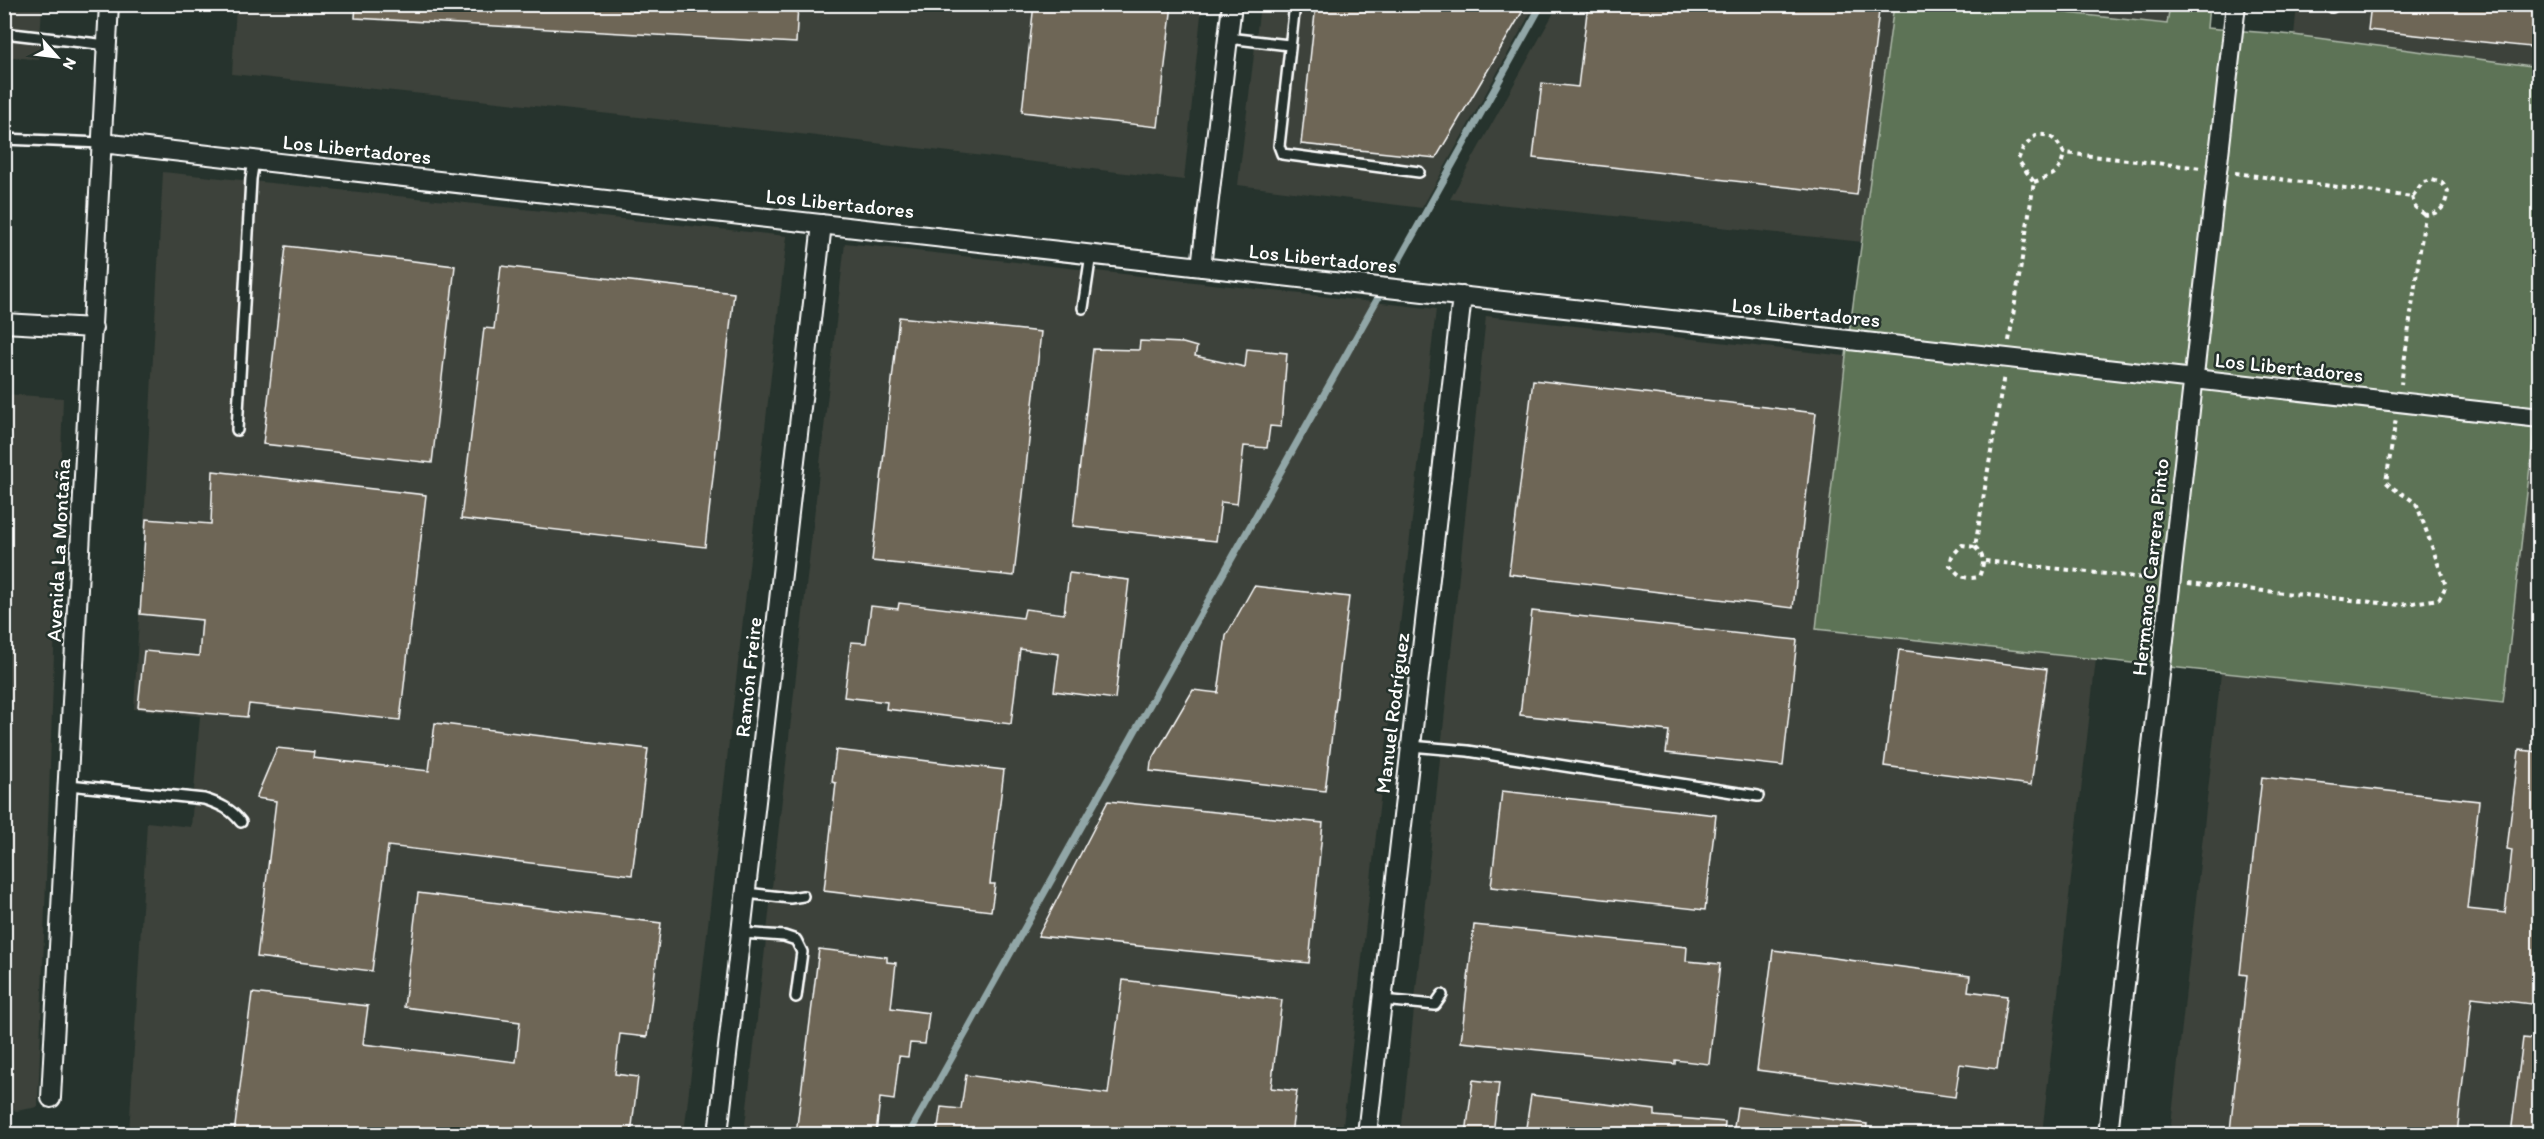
<svg xmlns="http://www.w3.org/2000/svg" width="2544" height="1139" font-family="Itim,sans-serif">
<style>
.built{fill:#3c423a}
.green{fill:#5d7356;stroke:#aeb9aa;stroke-width:1.5}
.lines{fill:none;stroke-linecap:round;stroke-linejoin:round}
.stream{stroke:#91a6a7;stroke-width:7}
.building{fill:#6e6657;stroke:#fff;stroke-width:1.5}
.lane-casing{stroke:#fff;stroke-width:14}
.street-casing{stroke:#fff;stroke-width:22}
.path{stroke:#fff;stroke-width:4;stroke-dasharray:4.5 4.5;stroke-linecap:butt}
.lane{stroke:#26332d;stroke-width:9}
.street{stroke:#26332d;stroke-width:18}
.labels{text-anchor:middle;dominant-baseline:central;stroke-width:5;stroke-linejoin:round;paint-order:stroke}
.street-label{font-size:21px;fill:#fff;stroke:#26332d}
</style>
<rect width="100%" height="100%" fill="#26332d"/>
<filter id="ink" filterUnits="userSpaceOnUse"><feTurbulence type="fractalNoise" baseFrequency=".0167" numOctaves="2"/><feDisplacementMap in="SourceGraphic" scale="12" xChannelSelector="R" yChannelSelector="G"/><feConvolveMatrix kernelMatrix="1 2 1 2 8 2 1 2 1" color-interpolation-filters="sRGB"/></filter>
<g filter="url(#ink)">
<path class="built" d="M5,5H42L39,60L5,56Z
M236,5H1202L1184,180L800,134L232,74Z
M1260,5H1535L1422,208L1238,185Z
M1558,5H1894L1863,242L1450,199Z
M1993,5H2170L2167,24Z
M2297,5H2539V67L2294,35Z
M163,172L787,236L684,1134H129L147,822L191,827L200,716L134,709Z
M845,243L1436,309L1342,1134H744Z
M1486,316L1846,356L1817,628L2096,659L2042,1134H1401Z
M4,394L63,398L38,1107L16,1111L4,1104Z
M2532,442L2539,443V1134H2170L2221,673L2503,703Z"/>
<path class="green" d="M1894,5H1993L2167,24L2170,5H2209L2207,28L2294,35L2539,67L2540,379L2503,703L1816,629L1846,356Z"/>
<g class="lines">
<path class="stream" d="M1398,262L1542,4
M909,1134L1378,298"/>
</g>
<path class="building" d="M356,4H798L796,43L355,18Z
M1034,4H1172L1158,127L1022,112Z
M1316,4H1527L1436,158L1301,144Z
M1588,4H1819L1879,11L1857,195L1533,158L1542,83L1578,87Z
M2371,4H2540V48L2368,30Z
M286,246L455,266L432,463L263,444Z
M501,266L734,293L705,547L461,519L484,328L494,329Z
M899,317L1041,332L1014,576L872,561Z
M1140,341L1183,343L1197,347L1195,356L1245,367L1247,349L1287,353L1281,427L1270,426L1267,448L1244,446L1237,504L1221,502L1216,541L1073,526L1093,349L1139,350Z
M1533,380L1816,413L1793,608L1509,574Z
M213,471L426,495L400,720L249,704L247,717L138,707L144,651L199,656L202,620L140,614L146,519L211,524Z
M1069,573L1129,580L1115,699L1054,691L1059,654L1020,649L1011,724L886,709L887,702L844,697L851,642L866,643L871,606L898,609L899,603L1023,618L1025,609L1064,614Z
M1254,586L1349,597L1325,791L1150,771L1151,762L1193,690L1218,693L1226,636Z
M1532,611L1797,640L1783,766L1666,753L1669,731L1520,715Z
M1899,650L2047,669L2031,785L1884,766Z
M435,723L648,749L632,875L388,846L372,971L257,957L276,801L256,798L277,748L314,752L313,758L429,771Z
M836,750L1004,770L990,884H995L991,911L824,891L836,783L832,782Z
M2519,750L2540,752V1005L2472,997L2457,1134H2260L2230,1131L2247,975L2240,974L2262,777L2479,801L2467,909L2505,913L2512,850L2507,849Z
M1502,791L1716,815L1705,910L1491,887Z
M1108,801L1323,823L1309,963L1038,936Z
M418,893L661,923L647,1037L620,1034L615,1074L638,1077L631,1134H234L252,993L368,1006L363,1044L516,1062L520,1022L404,1007Z
M1474,925L1687,947L1686,961L1720,964L1709,1064L1675,1060V1064L1461,1042Z
M819,949L887,957V962L896,963L891,1008L929,1013L925,1044L910,1043L908,1057L899,1056L894,1100L880,1098L876,1134H796Z
M1773,950L1970,976L1968,991L2007,996L1997,1069L1960,1064L1955,1097L1757,1070Z
M1123,980L1282,1000L1271,1088L1297,1091L1291,1134H937L941,1107L961,1109L966,1075L1108,1094Z
M2523,1038L2540,1040V1134H2511Z
M1473,1080L1499,1083L1493,1134H1466Z
M1531,1095L1655,1110V1116L1725,1122L1724,1134H1525Z
M1737,1107L1867,1124L1866,1134H1733Z"/>
<g class="lines">
<defs>
<path id="lane" d="M1295,4L1279,146L1282,154L1419,172
M2332,7L2333,4
M4,33L107,45
M1228,38L1289,45
M4,139L102,143
M1083,308L1091,254
M237,430L251,179L254,160
M1411,746L1468,751L1758,796
M69,785L204,799C220,804 231,809 241,822
M746,893L790,898L803,896
M741,933L784,936L796,940L802,952L796,997
M1382,1000L1435,1005L1442,995"/>
<path id="street" d="M102,143L2540,418
M1201,267L1232,4
M4,323L93,328
M51,1098L109,4
M718,1134L822,224
M1367,1134L1462,296
M2108,1134L2236,4"/>
</defs>
<use href="#lane" class="lane-casing"/>
<use href="#street" class="street-casing"/>
<path class="path" d="M2235,173L2412,197L2423,182L2432,180L2442,183L2448,191C2445,207 2442,213 2425,215L2401,384
M2034,182C2053,175 2060,175 2064,153
M2412,197L2415,207L2425,215
M2009,341L2034,182L2018,160L2023,148L2036,135C2052,133 2057,141 2064,153L2201,168
M1975,547C1986,558 1984,563 1979,577C1964,580 1959,576 1950,565L1952,556L1962,545L1975,547L2004,375
M1985,561L2154,579
M2188,583L2400,605L2439,599L2446,586L2417,505C2407,495 2396,492 2386,482L2396,418"/>
<use href="#lane" class="lane"/>
<use href="#street" class="street"/>
</g>
</g>
<g class="labels">
<g class="street-label">
<text transform="translate(357 149) rotate(6)">Los Libertadores</text>
<text transform="translate(840 203) rotate(6)">Los Libertadores</text>
<text transform="translate(1323 258) rotate(6)">Los Libertadores</text>
<text transform="translate(1806 312) rotate(6)">Los Libertadores</text>
<text transform="translate(2289 367) rotate(6)">Los Libertadores</text>
<text transform="translate(58 550) rotate(-87)">Avenida La Montaña</text>
<text transform="translate(2150 567) rotate(-84)">Hermanos Carrera Pinto</text>
<text transform="translate(748 677) rotate(-84)">Ramón Freire</text>
<text transform="translate(1392 713) rotate(-83)">Manuel Rodríguez</text>
</g>
</g>
<rect width="2544" height="1139" fill="none" stroke="#26332d" stroke-width="24"/>
<rect x="12" y="12" width="2520" height="1115" fill="none" stroke="#fff" stroke-width="2" filter="url(#ink)"/>
<g transform="translate(57 57) rotate(118)" stroke="#26332d" stroke-width="4.5" paint-order="stroke">
<path d="M0-4.5L10 22L0 15L-10 22Z" fill="#ffffff"/>
<text y="-9" font-size="16" font-weight="bold" text-anchor="middle" fill="#ffffff">N</text>
</g>
</svg>
